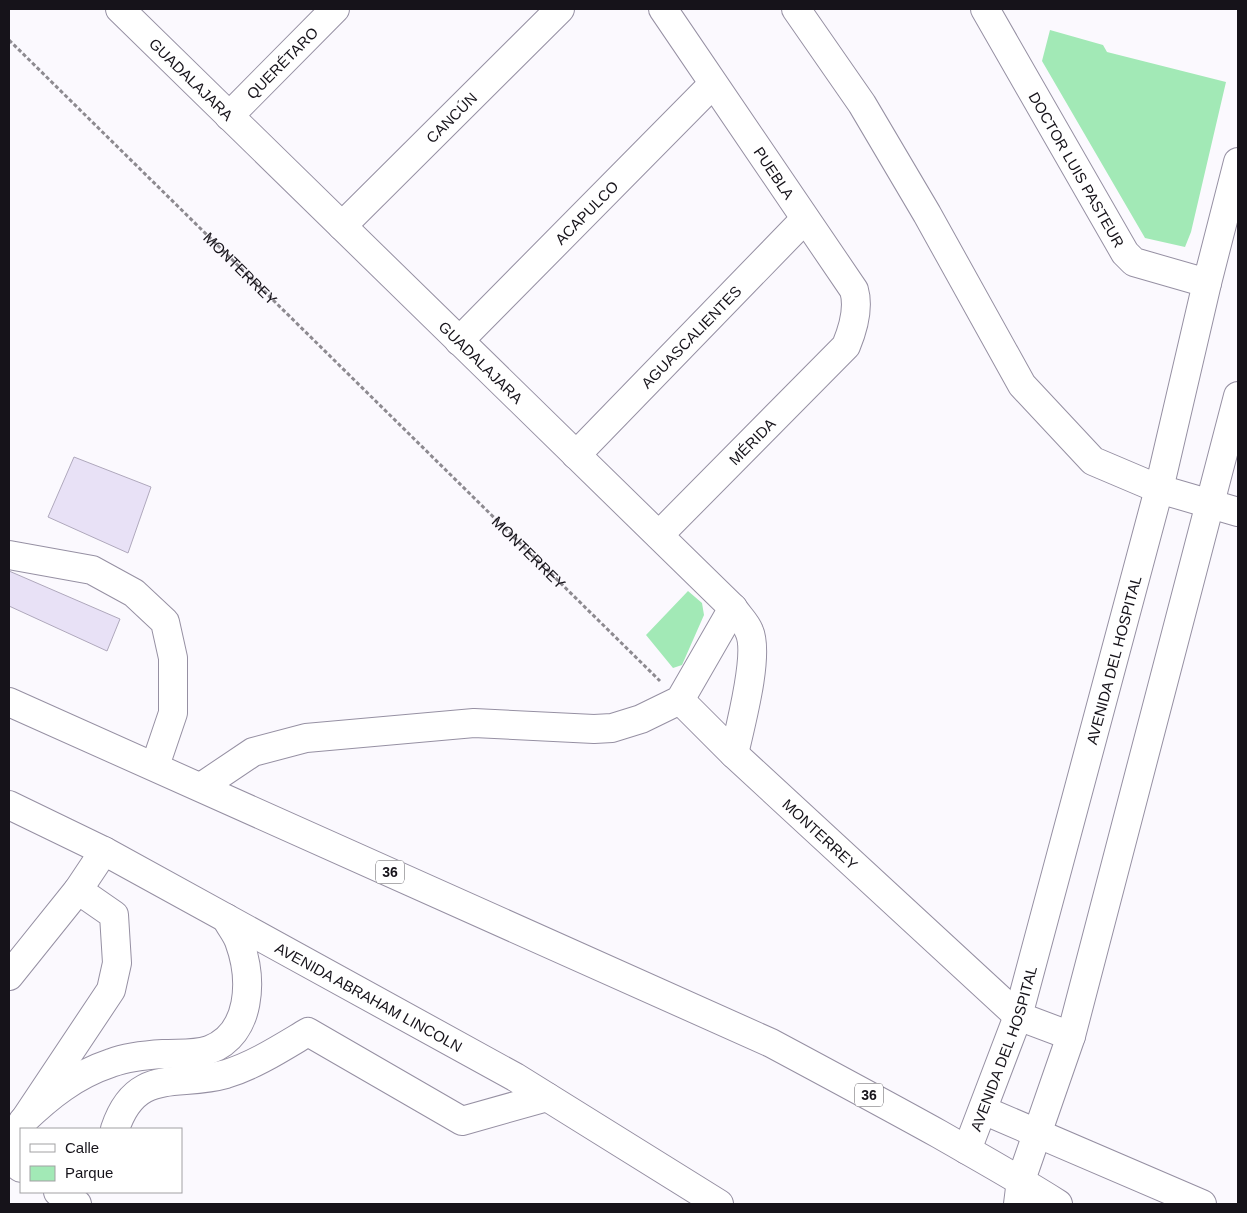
<svg xmlns="http://www.w3.org/2000/svg" width="1247" height="1213" font-family="Arial,sans-serif">
<style>
.green{fill:#a2e9b6}
.building{fill:#e8e1f6;stroke:#afa8bc}
.lines{fill:none;stroke-linecap:round;stroke-linejoin:round}
.minor-casing{stroke:#9690a3;stroke-width:30}
.major-casing{stroke:#9690a3;stroke-width:30}
.path{stroke:#8d8a90;stroke-width:3;stroke-dasharray:4 2.5;stroke-linecap:butt}
.minor{stroke:#fff;stroke-width:28}
.major{stroke:#fff;stroke-width:28}
.labels{text-anchor:middle;dominant-baseline:central;stroke-width:4;stroke-linejoin:round;paint-order:stroke}
.shield{fill:#fff;stroke:#5c5a5f;stroke-width:1}
.shield-label{font-size:14px;font-weight:bold;fill:#16131a}
.street-label{font-size:15px;fill:#16131a;stroke:#fff}
</style>
<rect width="100%" height="100%" fill="#fbf9fe"/>
<path class="green" d="M1050,30L1103,45L1107,52L1226,82L1191,232L1185,247L1145,238L1042,61Z
M688,591L702,603L704,615L682,665L673,668L646,635Z"/>
<path class="building" d="M74,457L151,487L128,553L48,517Z
M9,571L120,619L107,651L9,606Z"/>
<g class="lines">
<defs>
<g id="minor">
<path id="s2" d="M120,9L733,608C738,616 746,623 749,631C760,654 740,727 734,754"/>
<path d="M796,9L862,104L927,214L1022,385L1093,461L1159,489"/>
<path id="s3" d="M985,9L1125,253L1134,262L1207,283"/>
<path id="s4" d="M229,116L335,9"/>
<path id="s5" d="M342,226L560,9"/>
<path id="s6" d="M459,341L713,84"/>
<path id="s7" d="M576,455L805,219"/>
<path id="s8" d="M659,535L846,346C853,329 859,307 854,290L663,9"/>
<path d="M9,555L92,570L134,593L165,622L173,658V713L155,766"/>
<path id="s9" d="M680,700L734,754L1018,1016L1071,1036"/>
<path d="M201,787L253,752L306,738L474,723L594,729L612,728L641,719L680,700L733,608"/>
<path d="M9,976L78,890L104,851"/>
<path d="M983,1110L1202,1204"/>
<path d="M23,1121C49,1096 75,1075 111,1063C127,1057 146,1055 163,1054C178,1053 194,1055 209,1050C252,1034 253,979 239,941C236,933 230,926 226,918"/>
<path d="M115,1129C136,1066 177,1088 226,1074C255,1065 281,1048 308,1032L462,1121L547,1097"/>
<path d="M9,1143L111,990L117,963L114,915L78,890"/>
<path d="M9,1159L21,1168"/>
<path d="M58,1192L77,1204"/>
</g>
<g id="major">
<path d="M1159,489L1238,512"/>
<path d="M9,702L771,1043C827,1073 883,1103 939,1134C979,1157 1019,1179 1058,1204"/>
<path id="s10" d="M9,805L104,851L515,1077L719,1204"/>
<path id="s11" d="M967,1150L1018,1016L1159,489L1207,283L1238,162"/>
<path d="M1018,1204L1021,1180L1071,1036L1238,396"/>
</g>
</defs>
<use href="#minor" class="minor-casing"/>
<use href="#major" class="major-casing"/>
<path class="path" id="s1" d="M9,40L660,681"/>
<use href="#minor" class="minor"/>
<use href="#major" class="major"/>
</g>
<g class="labels">
<g class="shield">
<rect x="376" y="860.5" width="28" height="23" rx="4"/>
<rect x="855" y="1083.5" width="28" height="23" rx="4"/>
</g>
<g class="shield-label">
<text x="390" y="872">36</text>
<text x="869" y="1095">36</text>
</g>
<g class="street-label">
<text stroke="none"><textPath href="#s4" startOffset="75">QUERÉTARO</textPath></text>
<text stroke="none"><textPath href="#s2" startOffset="100">GUADALAJARA</textPath></text>
<text stroke="none"><textPath href="#s5" startOffset="154">CANCÚN</textPath></text>
<text stroke="none"><textPath href="#s3" startOffset="185">DOCTOR LUIS PASTEUR</textPath></text>
<text transform="translate(774 173) rotate(56)">PUEBLA</text>
<text stroke="none"><textPath href="#s6" startOffset="181">ACAPULCO</textPath></text>
<text stroke="none"><textPath href="#s1" startOffset="325">MONTERREY</textPath></text>
<text stroke="none"><textPath href="#s7" startOffset="165">AGUASCALIENTES</textPath></text>
<text stroke="none"><textPath href="#s2" startOffset="505">GUADALAJARA</textPath></text>
<text stroke="none"><textPath href="#s8" startOffset="132">MÉRIDA</textPath></text>
<text stroke="none"><textPath href="#s1" startOffset="730">MONTERREY</textPath></text>
<text stroke="none"><textPath href="#s11" startOffset="512">AVENIDA DEL HOSPITAL</textPath></text>
<text stroke="none"><textPath href="#s9" startOffset="194">MONTERREY</textPath></text>
<text stroke="none"><textPath href="#s10" startOffset="408">AVENIDA ABRAHAM LINCOLN</textPath></text>
<text stroke="none"><textPath href="#s11" startOffset="108">AVENIDA DEL HOSPITAL</textPath></text>
</g>
</g>
<rect width="1247" height="1213" fill="none" stroke="#16131a" stroke-width="20"/>
<rect x="20" y="1128" width="162" height="65" fill="#ffffff" stroke="#a2a1a3"/>
<rect x="30" y="1144" width="25" height="8" fill="#ffffff" stroke="#a2a1a3"/>
<text x="65" y="1153" font-size="15" fill="#16131a">Calle</text>
<rect x="30" y="1166" width="25" height="15" fill="#a2e9b6" stroke="#a2a1a3"/>
<text x="65" y="1178" font-size="15" fill="#16131a">Parque</text>
</svg>
